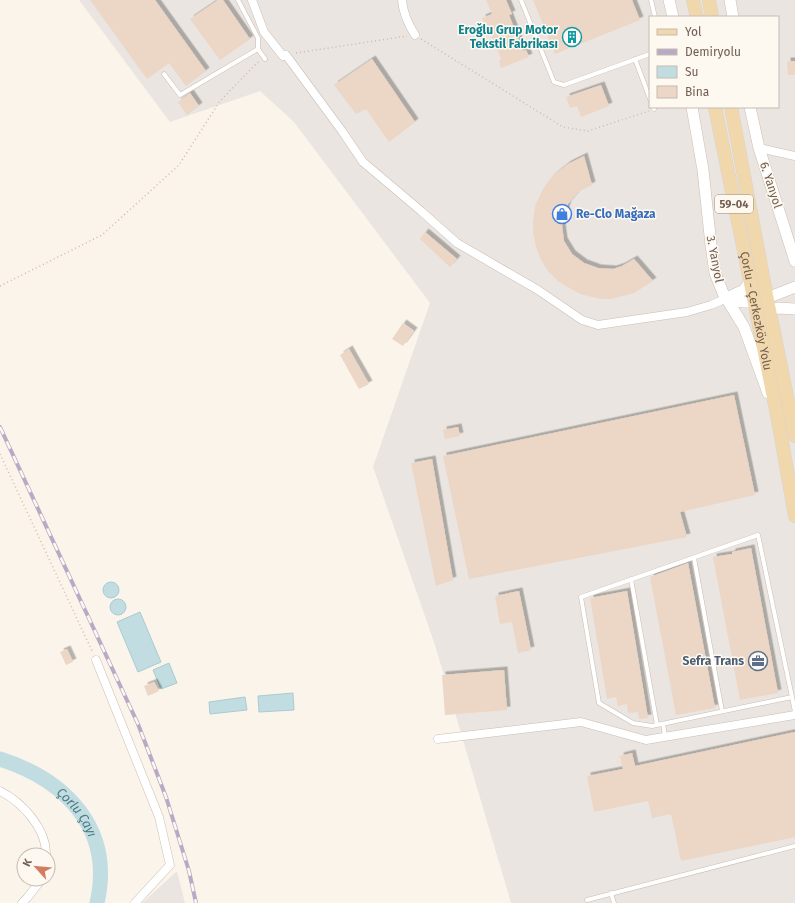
<svg xmlns="http://www.w3.org/2000/svg" width="795" height="903" font-family="'Fira Sans',sans-serif">
<style>
.industrial{fill:#eae5e0;fill-rule:evenodd}
.water{fill:#c1dde2;stroke:#a9ccd2}
.lines{fill:none;stroke-linecap:round;stroke-linejoin:round}
.river{stroke:#c1dde2;stroke-width:15}
.building{fill:#ecd6c6;filter:url(#shadow)}
.lane-casing{stroke:#cbbdb2;stroke-width:5}
.street-casing{stroke:#cbbdb2;stroke-width:9}
.secondary-casing{stroke:#cebdb0;stroke-width:12}
.primary-casing{stroke:#d8d2ce;stroke-width:14}
.path{stroke:#d2b9a9;stroke-width:1.5;stroke-dasharray:1 3;stroke-linecap:butt}
.lane{stroke:#fff;stroke-width:4}
.street{stroke:#fff;stroke-width:8}
.secondary{stroke:#fff;stroke-width:11}
.primary{stroke:#f0d8ac;stroke-width:13}
.rail-casing{stroke:#b8aac4;stroke-width:4}
.rail{stroke:#fdf9f1;stroke-width:2.5;stroke-dasharray:8;stroke-linecap:butt}
.labels{text-anchor:middle;dominant-baseline:central;stroke-width:3;stroke-linejoin:round;paint-order:stroke}
.shield{fill:#fdf9f1;stroke:#9c8c81;stroke-width:1}
.shield-label{font-size:11px;font-weight:bold;fill:#725d51}
.culture-label{font-size:12px;font-weight:bold;fill:#0d838f;stroke:#fdf9f1;text-anchor:end}
.street-label{font-size:12px;fill:#725d51;stroke:#fdf9f1}
.shop-label{font-size:12px;font-weight:bold;fill:#366cbe;stroke:#fdf9f1;text-anchor:start}
.service-label{font-size:12px;font-weight:bold;fill:#4e5e75;stroke:#fdf9f1;text-anchor:end}
.water-label{font-size:13px;font-style:italic;fill:#4d7a83;stroke:#fdf9f1}
</style>
<defs>
<filter id="shadow"><feDropShadow dx="3.5" dy="-3.5" stdDeviation="0" flood-color="#0004"/></filter>
</defs>
<rect width="100%" height="100%" fill="#faf4eb"/>
<path class="industrial" d="M79,0H795V903H511L435,645L373,467L430,303L294,122L260,91L170,122ZM650,17H778V107H650Z
M177,871L185,903H142Z"/>
<path class="water" d="M103 590a8 8 0 1 1 16 0a8 8 0 1 1-16 0Z
M110 607a8 8 0 1 1 16 0a8 8 0 1 1-16 0Z
M140,612L161,662L138,672L117,622Z
M169,663L177,683L161,689L153,670Z
M293,693L294,710L259,712L258,696Z
M245,697L247,710L210,714L209,702Z"/>
<g class="lines">
<path class="river" id="s1" d="M0,759C66,780 114,829 97,903"/>
</g>
<path class="building" d="M90,0H155L206,71L186,86L169,63L147,79Z
M218,0H223L250,39L220,60L190,19Z
M486,0H506L512,14L509,15L523,51L526,50L529,57L501,68L499,60L501,59L487,24L485,25L482,18L492,14Z
M533,0H632L640,20L555,54Z
M372,59L415,122L389,142L366,109L356,114L334,85Z
M787,61H795V75H788Z
M601,85L609,106L581,117L577,106L570,108L566,97Z
M190,93L199,106L187,115L178,102Z
M584,156L592,185L578,192L568,204L563,218L562,226L564,241L572,254L584,263L598,268L613,269L622,266L634,259L653,281L634,293L611,299H601L580,294L559,282L548,271L541,260L536,247L533,233V222L535,206L543,189L551,178L559,171L568,164Z
M425,232L457,259L450,267L420,239Z
M403,323L414,331L403,346L392,339Z
M349,349L369,384L359,389L340,355Z
M734,395L755,495L680,512L687,537L469,579L443,456Z
M458,427L460,436L445,439L443,430Z
M432,459L453,580L436,586L411,463Z
M751,548L778,693L740,700L713,557L732,554V552Z
M688,563L715,708L676,715L650,577Z
M519,591L531,650L518,653L512,622L500,624L495,596Z
M627,591L648,718L639,719L638,712L628,713L627,704L618,706L616,697L607,699L590,598Z
M67,649L73,662L66,665L60,652Z
M504,670L507,710L445,715L442,675Z
M154,682L159,691L148,696L144,686Z
M795,732V837L681,861L671,814L652,818L648,801L594,812L587,776L623,769L620,756L632,753L635,766Z"/>
<g class="lines">
<defs>
<path id="lane" d="M238,0L258,38V49
M521,0L554,82L564,85L650,54
M651,0L655,17
M635,59L650,99
M164,74L180,95L258,49L265,59
M653,107L654,109
M694,558L722,711
M631,579L657,725
M792,697L652,726L633,723L599,703L581,597L758,535L792,697L795,712
M663,724L665,736
M611,893L614,903
M587,900L795,846"/>
<path id="street" d="M252,0L264,32L283,56
M402,0C403,13 408,24 415,35
M286,55L342,131L363,162L421,211L457,243L538,290L582,320L598,325L687,312L711,305L727,298
M759,148L795,156
M96,660L159,817L170,865L135,903
M438,739L581,722L646,740L795,715
M0,791C22,802 47,829 46,855
M22,903L27,898L42,879"/>
<path id="secondary" d="M669,0L673,17
M730,0L733,17
M692,107L703,170L711,245L715,273L723,293L744,327L768,393
M750,107L759,148L795,261
M727,298L744,290L750,281
M727,298C736,303 744,303 754,301
M767,298L795,287
M770,310L778,308L795,309"/>
<g id="primary">
<path d="M693,0L697,17"/>
<path d="M709,0L712,17"/>
<path id="s2" d="M715,107L779,425L795,516"/>
<path d="M731,107L767,298L795,436"/>
</g>
</defs>
<use href="#lane" class="lane-casing"/>
<use href="#street" class="street-casing"/>
<use href="#secondary" class="secondary-casing"/>
<use href="#primary" class="primary-casing"/>
<path class="path" d="M421,39L563,127L588,131L649,111
M296,53L407,36
M0,286L102,235L179,165L220,101L259,61
M0,454L93,653"/>
<use href="#lane" class="lane"/>
<use href="#street" class="street"/>
<use href="#secondary" class="secondary"/>
<use href="#primary" class="primary"/>
<defs>
<path id="rail" d="M0,427L138,724L166,797L189,871L196,903"/>
</defs>
<use href="#rail" class="rail-casing"/>
<use href="#rail" class="rail"/>
</g>
<defs>
<symbol id="building-ring" viewBox="-11 -11 22 22"><circle r="9.5" fill="#fdf9f1" stroke="#0f9aa8" stroke-width="1.5"/><path d="M-4-6H4V6H1V3H-1V6H-4ZM-2.5-4.3h1.7v1.8h-1.7ZM.8-4.3h1.7v1.8H.8ZM-2.5-1h1.7V.8h-1.7ZM.8-1h1.7V.8H.8Z" fill="#0f9aa8"/></symbol>
<symbol id="shop-ring" viewBox="-11 -11 22 22"><circle r="9.5" fill="#fdf9f1" stroke="#3f7fe0" stroke-width="1.5"/><path d="M-5-2.5h2.3a2.7 3.5 0 0 1 5.4 0H5L5.5 6h-11ZM-1.5-2.5h3a1.5 2.3 0 0 0-3 0Z" fill="#3f7fe0"/></symbol>
<symbol id="office-ring" viewBox="-11 -11 22 22"><circle r="9.5" fill="#fdf9f1" stroke="#5c6f8a" stroke-width="1.5"/><path d="M-6-3h4V-5.5h4V-3h4V5H-6ZM-1-4.5V-3h2v-1.5ZM-6 0V1H6V0Z" fill="#5c6f8a"/></symbol>
</defs>
<g fill-rule="evenodd">
<use href="#building-ring" x="561" y="26" width="22" height="22"/>
<use href="#shop-ring" x="551" y="203" width="22" height="22"/>
<use href="#office-ring" x="747" y="650" width="22" height="22"/>
</g>
<g class="labels">
<rect class="shield" x="715" y="195" width="38" height="18" rx="3"/>
<g class="shield-label">
<text x="734" y="204">59-04</text>
</g>
<g class="culture-label">
<text x="558" y="30">Eroğlu Grup Motor<tspan x="558" dy="14">Tekstil Fabrikası</tspan></text>
</g>
<g class="street-label">
<text transform="translate(771 185) rotate(72)">6. Yanyol</text>
<text transform="translate(715 259) rotate(79)">3. Yanyol</text>
<text stroke="none"><textPath href="#s2" startOffset="208">Çorlu - Çerkezköy Yolu</textPath></text>
</g>
<g class="shop-label">
<text x="576" y="214">Re-Clo Mağaza</text>
</g>
<g class="service-label">
<text x="744" y="661">Sefra Trans</text>
</g>
<g class="water-label">
<text stroke="none"><textPath href="#s1" startOffset="96">Çorlu Çayı</textPath></text>
</g>
</g>
<rect x="649" y="16" width="130" height="92" fill="#fdf9f1" stroke="#c5bbb1"/>
<rect x="657" y="29" width="20" height="6" fill="#f0d8ac" stroke="#c5bbb1"/>
<text x="685" y="36" font-size="12" fill="#725d51">Yol</text>
<rect x="657" y="49" width="20" height="6" fill="#b8aac4" stroke="#c5bbb1"/>
<text x="685" y="56" font-size="12" fill="#725d51">Demiryolu</text>
<rect x="657" y="66" width="20" height="12" fill="#c1dde2" stroke="#c5bbb1"/>
<text x="685" y="76" font-size="12" fill="#725d51">Su</text>
<rect x="657" y="86" width="20" height="12" fill="#ecd6c6" stroke="#c5bbb1"/>
<text x="685" y="96" font-size="12" fill="#725d51">Bina</text>
<g transform="translate(36 867) rotate(297)"><circle r="19" fill="#fdf9f1" stroke="#c5bbb1"/>
<path d="M0-3L7 15L0 10L-7 15Z" fill="#d57b60"/>
<text y="-6" font-size="11" font-weight="bold" text-anchor="middle" fill="#725d51">K</text>
</g>
</svg>
